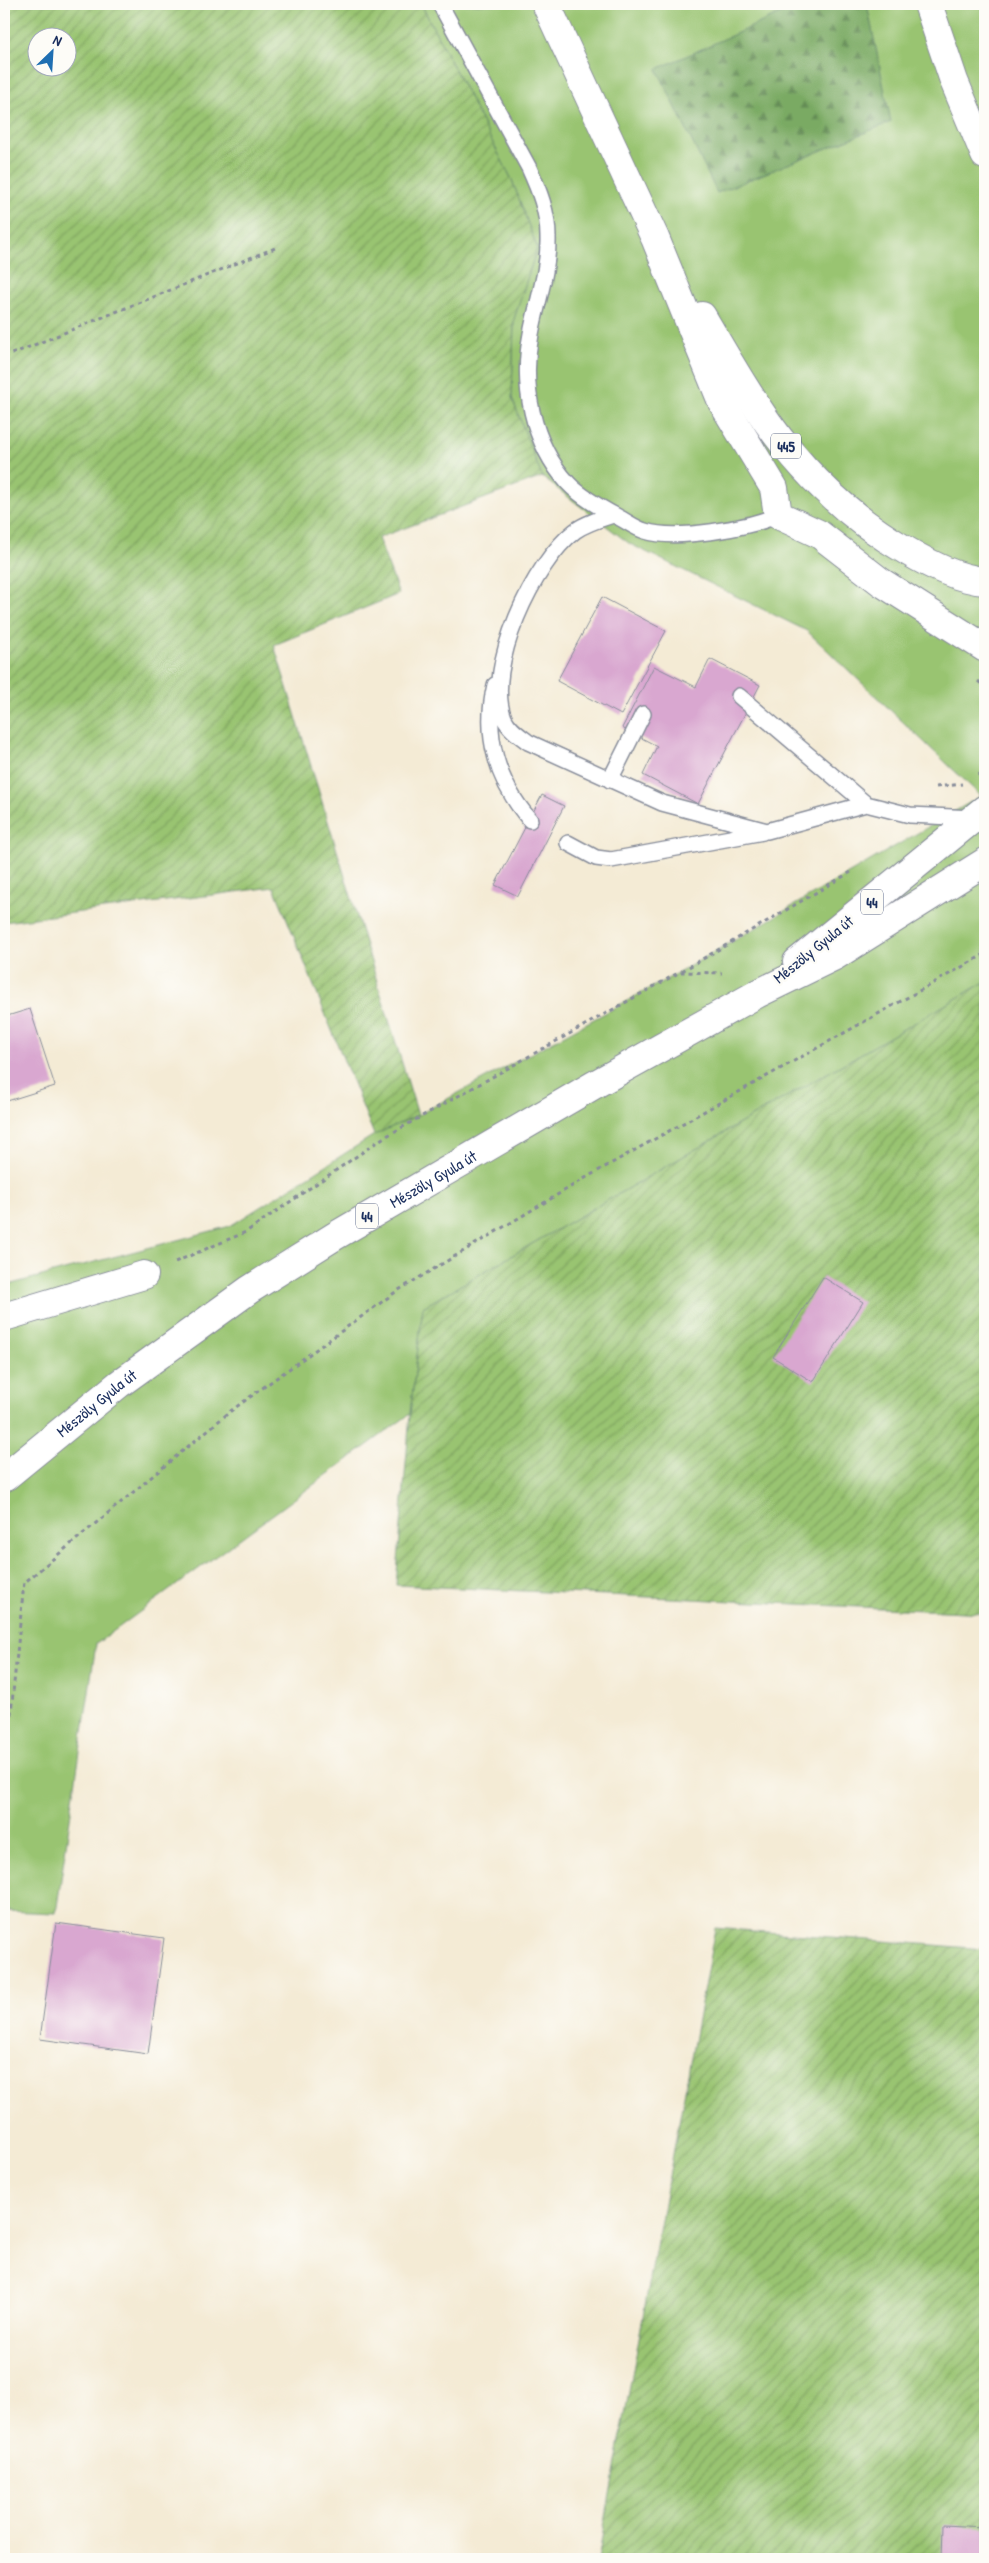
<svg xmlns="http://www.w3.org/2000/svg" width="989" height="2563" font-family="'Patrick Hand',sans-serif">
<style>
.green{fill:#99c471;stroke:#5a7a68}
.forest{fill:url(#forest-firs);stroke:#4a6c60}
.garden{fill:url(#garden-furrows);stroke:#5a7a68;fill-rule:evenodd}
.building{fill:#d9a7d0}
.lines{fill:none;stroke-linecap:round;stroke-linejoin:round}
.lane-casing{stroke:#888d9a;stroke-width:18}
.street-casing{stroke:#888d9a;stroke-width:30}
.secondary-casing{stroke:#888d9a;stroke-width:30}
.primary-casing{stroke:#888d9a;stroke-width:30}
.path{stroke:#888d9a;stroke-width:3;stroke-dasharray:4 4;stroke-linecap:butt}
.lane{stroke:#fff;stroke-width:15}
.street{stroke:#fff;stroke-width:28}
.secondary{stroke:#fff;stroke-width:28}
.primary{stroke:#fff;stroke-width:28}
.labels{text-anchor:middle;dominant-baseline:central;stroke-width:5;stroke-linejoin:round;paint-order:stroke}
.shield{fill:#fdfcf7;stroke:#5f6c8c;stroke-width:1}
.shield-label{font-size:15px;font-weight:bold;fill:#1b2f5e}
.street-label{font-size:16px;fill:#1b2f5e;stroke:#fdfcf7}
</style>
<defs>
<pattern id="forest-firs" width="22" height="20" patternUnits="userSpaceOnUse" patternTransform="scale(1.25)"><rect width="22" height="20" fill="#7aaa63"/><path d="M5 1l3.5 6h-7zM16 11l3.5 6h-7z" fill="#638b55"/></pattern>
<pattern id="garden-furrows" width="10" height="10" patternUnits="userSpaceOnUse" patternTransform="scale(1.25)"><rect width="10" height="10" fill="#99c471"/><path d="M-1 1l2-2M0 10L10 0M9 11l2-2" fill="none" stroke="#7ca060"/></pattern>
</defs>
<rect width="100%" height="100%" fill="#fdfcf7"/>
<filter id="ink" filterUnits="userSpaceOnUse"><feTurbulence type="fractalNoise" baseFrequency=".02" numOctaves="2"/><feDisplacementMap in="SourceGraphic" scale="10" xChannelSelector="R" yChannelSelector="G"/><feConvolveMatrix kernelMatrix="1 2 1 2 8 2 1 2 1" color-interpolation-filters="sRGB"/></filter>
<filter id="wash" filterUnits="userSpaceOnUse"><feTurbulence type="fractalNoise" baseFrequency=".0096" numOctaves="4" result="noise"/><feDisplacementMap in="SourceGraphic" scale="20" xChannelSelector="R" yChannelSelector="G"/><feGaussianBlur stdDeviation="1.12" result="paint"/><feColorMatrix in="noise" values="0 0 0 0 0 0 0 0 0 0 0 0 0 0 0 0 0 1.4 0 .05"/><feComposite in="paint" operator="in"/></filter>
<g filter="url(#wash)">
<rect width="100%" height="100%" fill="#f4ebd5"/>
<path class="green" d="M421,4H985V982L423,1307L410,1414L96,1644L56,1913L4,1911V1286L230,1226L374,1135L418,1115L680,972L981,796L807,631L630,544L542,477L512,398L514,319L537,248L512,180Z"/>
<path class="forest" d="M802,4H867L891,122L717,193L657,69Z"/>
<path class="garden" d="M4,4H421L512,180L537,248L514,319L512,398L542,477L378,538L399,594L274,645L418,1115L374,1135L274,887L4,922ZM38,38H68V68H38Z
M985,982V1613L396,1585L410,1414L423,1307Z
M715,1928L985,1949V2559H598Z"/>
<g id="blocks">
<path class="building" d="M602,597L666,631L621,715L557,681Z
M710,659L760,685L698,804L643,775L657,746L622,728L654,666L696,687Z
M542,795L564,806L518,896L495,885Z
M30,1009L55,1086L4,1102V1017Z
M823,1277L863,1302L813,1382L773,1357Z
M56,1923L164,1938L148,2054L40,2039Z
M943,2525L985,2527V2559H942Z"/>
</g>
</g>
<g filter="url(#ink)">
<use href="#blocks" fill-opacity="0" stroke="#888d9a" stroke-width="1"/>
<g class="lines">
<defs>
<path id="lane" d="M440,4L529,168C539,190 548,212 548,237C549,269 537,302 531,334C521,385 532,443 568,483C581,497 601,508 618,517C626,521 635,528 645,531C676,541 749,528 778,515
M613,515C600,519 586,523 575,531C534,562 484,668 504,718C509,729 519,735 528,742L662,803L767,831L866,804
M495,685C483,735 497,782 530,820
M739,696L866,804L910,815L973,818
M610,780L643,714
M568,843L596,858L611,860L763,832"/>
<path id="street" d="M4,1317L144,1275"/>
<path id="secondary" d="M928,4L954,81L985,155"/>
<g id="primary">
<path d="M546,4L655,238L722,402L774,488L778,515L819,534L881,582L985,648"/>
<path d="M702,316C723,352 744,389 768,423C805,475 853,520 907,551C931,565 958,579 985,581"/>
<path d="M797,962L985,809"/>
<path id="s1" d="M4,1478L119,1384L249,1290L335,1236L594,1085L757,994L835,956L985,862"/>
</g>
</defs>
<use href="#lane" class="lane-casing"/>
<use href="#street" class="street-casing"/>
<use href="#secondary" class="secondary-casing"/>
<use href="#primary" class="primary-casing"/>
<path class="path" d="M4,357L275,248
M978,681L985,687
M978,776L985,769
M936,787L962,784
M682,971L851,872
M175,1262L246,1232L383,1138L680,972L722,973
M4,1735L9,1733L24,1583L232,1410L397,1291L587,1177L985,954
M4,1776L9,1733"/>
<use href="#lane" class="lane"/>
<use href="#street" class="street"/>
<use href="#secondary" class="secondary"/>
<use href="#primary" class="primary"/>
</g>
</g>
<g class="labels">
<g class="shield">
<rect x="771" y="433.5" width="30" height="25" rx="4"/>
<rect x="861" y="889.5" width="22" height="25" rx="4"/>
<rect x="356" y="1203.5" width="22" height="25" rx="4"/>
</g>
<g class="shield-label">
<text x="786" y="446">445</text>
<text x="872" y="902">44</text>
<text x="367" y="1216">44</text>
</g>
<g class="street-label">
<text transform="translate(813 949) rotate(-39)">Mészöly Gyula út</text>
<text stroke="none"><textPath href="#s1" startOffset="524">Mészöly Gyula út</textPath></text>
<text stroke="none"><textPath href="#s1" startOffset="119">Mészöly Gyula út</textPath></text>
</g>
</g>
<rect width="989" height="2563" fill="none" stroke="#fdfcf7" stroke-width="20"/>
<g transform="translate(52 52) rotate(25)"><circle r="24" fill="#fdfcf7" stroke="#a3aaba"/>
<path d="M0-4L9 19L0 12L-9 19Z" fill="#1f6fb2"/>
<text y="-8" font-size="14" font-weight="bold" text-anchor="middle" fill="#1b2f5e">N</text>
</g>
</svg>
